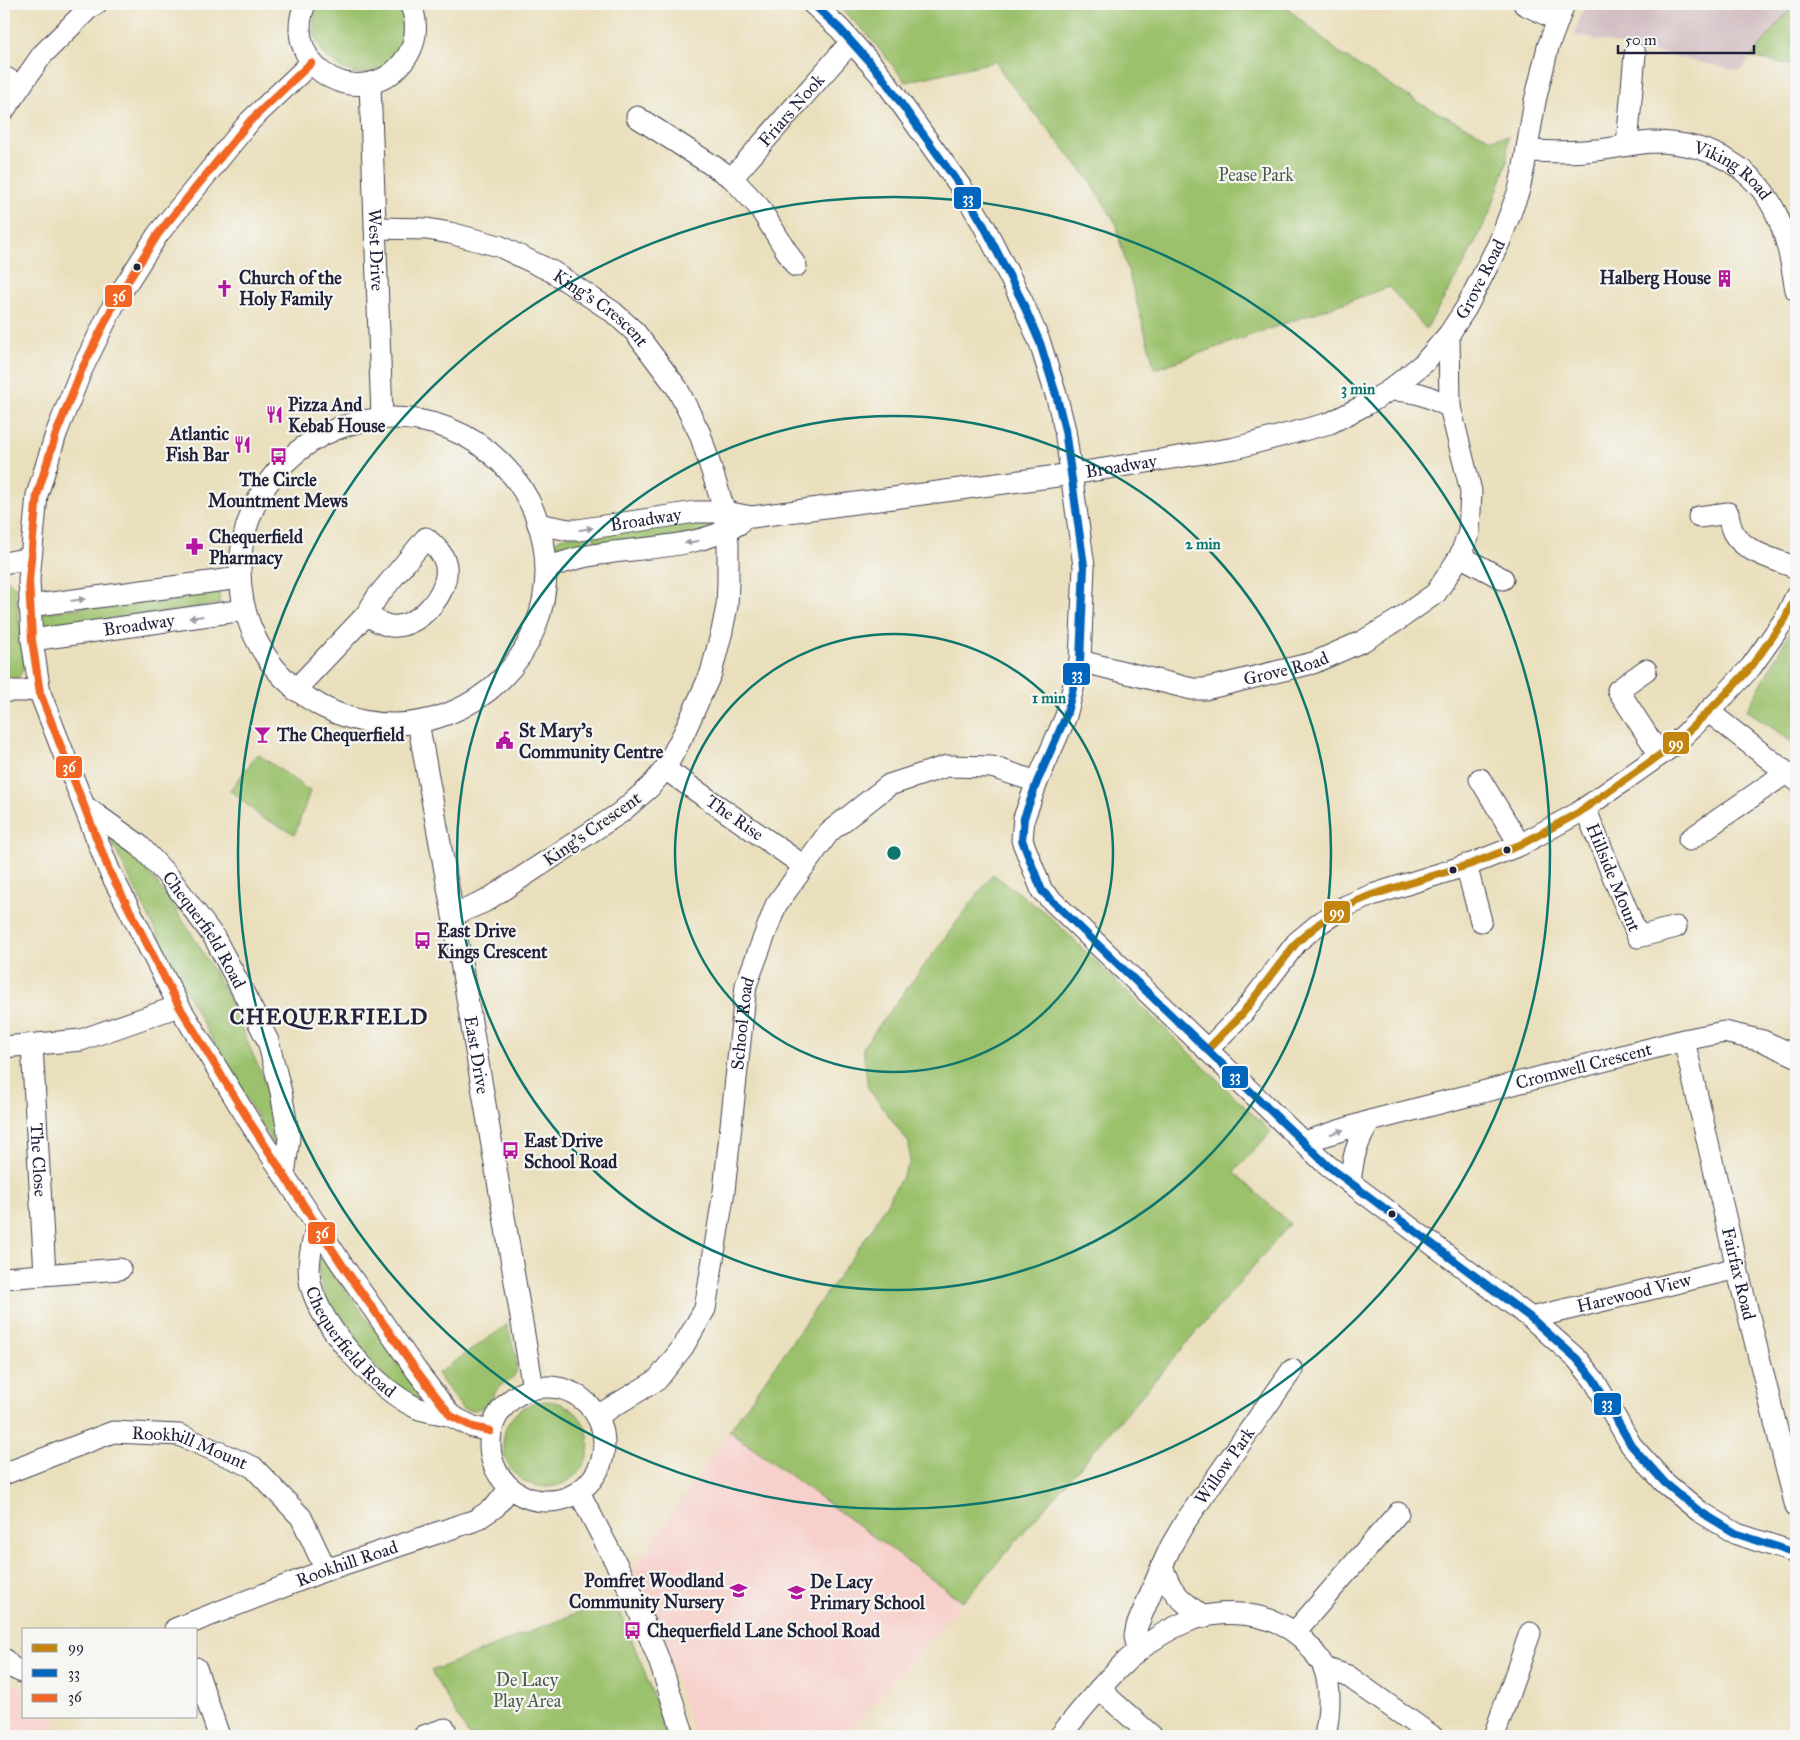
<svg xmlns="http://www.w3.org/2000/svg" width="1800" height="1740" font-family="'IM FELL Great Primer',serif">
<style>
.built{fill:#f7d0cb}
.industrial{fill:#d2bec2}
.green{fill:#9bc16c;stroke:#5e7254}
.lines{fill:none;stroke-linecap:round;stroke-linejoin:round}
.minor-casing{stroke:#403e4e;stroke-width:23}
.minor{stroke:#fff;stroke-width:21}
.bus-1-casing{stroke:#f6f6f2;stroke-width:11}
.bus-2-casing{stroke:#f6f6f2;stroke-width:11}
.bus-3-casing{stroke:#f6f6f2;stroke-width:11}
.bus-1{stroke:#c2850f;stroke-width:8}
.bus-2{stroke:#0065bd;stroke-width:8}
.bus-3{stroke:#f26522;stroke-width:8}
.oneway{fill:#9c9ca7}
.ring{fill:none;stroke:#0f766e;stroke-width:2.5}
.bus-dot{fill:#22223b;stroke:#f6f6f2;stroke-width:2}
.labels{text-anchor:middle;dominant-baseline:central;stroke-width:4.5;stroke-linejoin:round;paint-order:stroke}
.street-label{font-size:18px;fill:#22223b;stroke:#f6f6f2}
.park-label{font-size:18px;fill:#4c5a4c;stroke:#f6f6f2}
.poi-label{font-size:18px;font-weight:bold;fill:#22223b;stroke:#f6f6f2;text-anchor:start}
.district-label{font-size:22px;font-weight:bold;letter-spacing:1px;fill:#22223b;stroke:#f6f6f2}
.centre{fill:#0f766e;stroke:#f6f6f2;stroke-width:2.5}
.ring-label{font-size:15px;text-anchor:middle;font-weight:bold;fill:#0f766e;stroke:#f6f6f2;stroke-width:4.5;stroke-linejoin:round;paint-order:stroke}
.line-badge{stroke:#f6f6f2;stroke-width:2}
.badge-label{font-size:14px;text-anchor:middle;font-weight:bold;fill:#fff}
</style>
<rect width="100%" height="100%" fill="#f6f6f2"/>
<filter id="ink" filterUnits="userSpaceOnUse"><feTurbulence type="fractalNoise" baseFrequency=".02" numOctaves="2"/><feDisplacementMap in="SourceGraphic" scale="10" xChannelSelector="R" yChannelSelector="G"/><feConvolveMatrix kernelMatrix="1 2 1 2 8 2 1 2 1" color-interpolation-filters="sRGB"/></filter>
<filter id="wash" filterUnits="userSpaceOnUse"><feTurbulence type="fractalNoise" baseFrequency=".0096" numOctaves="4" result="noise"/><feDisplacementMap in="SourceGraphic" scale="20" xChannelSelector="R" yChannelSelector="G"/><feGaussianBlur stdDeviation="1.12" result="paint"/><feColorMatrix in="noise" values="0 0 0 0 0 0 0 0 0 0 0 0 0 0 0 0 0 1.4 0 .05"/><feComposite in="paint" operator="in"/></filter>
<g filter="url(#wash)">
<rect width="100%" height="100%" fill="#eadfbc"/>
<path class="built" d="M729,1431L963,1602L872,1706L847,1736H694L666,1648L632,1571Z
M4,1670L14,1684L24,1685V1716H53L62,1736H4Z"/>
<path class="industrial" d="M1587,4H1794L1740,71L1575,35L1580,15Z"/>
<path class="green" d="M319,4H405L404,48C397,54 390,64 381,69C344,88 298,42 319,4Z
M836,4H1283L1342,55L1421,104L1491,139L1508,136L1507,162L1490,213L1463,266L1426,329L1389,287L1155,369L1119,238L1117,225L1090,181L1004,76L996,61L906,82L866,33Z
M1794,4H1796V66L1751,57Z
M715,520L717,525L713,532L595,548L594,532Z
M588,535L589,552L558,553L552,550C554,533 574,536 588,535Z
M4,576L15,587L25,666C21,674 15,685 4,684Z
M218,588L220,604L45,629L41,627V616L44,613Z
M1796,621V745L1747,710Z
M258,754L310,791L295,834L261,817L230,790Z
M111,836L134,854L166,895L198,944L228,997L270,1094L282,1137L281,1158L197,1013L110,839Z
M993,874L1047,914L1271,1132L1234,1172L1290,1224L963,1602L729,1431L872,1229L910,1163L909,1143L868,1088L863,1047Z
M319,1257L322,1258L425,1398L422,1401L389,1384L332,1312L321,1284L316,1260Z
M507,1325C510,1336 519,1361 516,1372C513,1380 504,1382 499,1387C495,1391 494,1397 490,1401C484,1409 471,1413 462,1408L437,1374Z
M503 1444a43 43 0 1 1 86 0a43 43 0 1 1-86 0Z
M610,1600L617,1604L644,1670L666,1736H469L431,1671Z"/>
</g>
<g filter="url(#ink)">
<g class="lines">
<defs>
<g id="minor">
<path d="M305,4C278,72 369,117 408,55C417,40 418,20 410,4"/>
<path d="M813,4L840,29L880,74L963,190L984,226L1022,301L1040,343L1057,398L1065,430L1084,566L1080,661L1066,716L1037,782L1024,818L1022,840L1042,891L1328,1166L1531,1318L1577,1359L1594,1380L1631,1445L1665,1483L1699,1511L1737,1534L1796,1553"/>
<path d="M1524,4L1557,20"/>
<path d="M311,63L250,121L158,234L116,300L82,369L56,434L37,495L29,580L32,640L40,693L109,870L179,1006L251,1124L341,1263L416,1370L451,1416L473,1427L490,1431"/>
<path d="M4,77L20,86"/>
<path id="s1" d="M370,84L382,417"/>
<path d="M4,110L42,55L88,9L96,4"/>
<path d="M637,117L732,178L759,207L796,266"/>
<path d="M1627,145L1635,54"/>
<path id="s2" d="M1527,151C1550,152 1573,153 1595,150C1614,149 1633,143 1652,142C1719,142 1769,175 1786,241C1791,257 1793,274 1796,290"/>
<path id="s3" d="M732,178L851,42"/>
<path id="s4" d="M375,228L427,229L450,233L499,246L553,272L613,312L635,332L677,388L700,434L725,512L728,544V582L727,606L722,631L711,673L683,735L665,769L650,787L620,813L484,902L453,915"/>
<path d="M1390,390C1417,391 1426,395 1450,407"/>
<circle cx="393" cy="571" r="153"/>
<path d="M1699,517L1728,513C1729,519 1730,526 1733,532C1744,553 1776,559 1796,568"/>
<path id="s5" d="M538,524L569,530H578L695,512H725L752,517L1072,474L1235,448L1330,423L1367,404L1390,390L1424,363L1449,334L1466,308L1499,243L1519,190L1524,166L1535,101L1548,47L1564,4"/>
<path d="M1460,556L1503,579"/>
<path d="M4,563L30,558"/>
<path d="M546,568C558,564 570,560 583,557C635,546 692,551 739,524"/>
<path d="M29,606L240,578"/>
<path id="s6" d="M32,640L244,610"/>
<path id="s7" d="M1080,661L1192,689H1205L1313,663L1363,641L1398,620L1436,593L1460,556L1469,532L1471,491L1450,407L1449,334"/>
<path d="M1646,670L1618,690L1660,755"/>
<path d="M295,690L366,615L377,597L426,538C435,546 444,554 446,566C450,593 418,629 391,626C382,625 374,619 366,615"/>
<path d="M4,691H25L39,687"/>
<path d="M1709,712L1796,780"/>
<path id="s8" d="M418,722L453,915L533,1388"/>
<path id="s9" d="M665,769L804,866"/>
<path d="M1480,779L1520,845"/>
<path id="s10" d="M84,806L139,845L170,878L214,937L238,982L268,1041L281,1092L289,1138L284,1175"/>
<path id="s11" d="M1585,808L1638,937L1676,927"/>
<path d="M1689,840L1786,773"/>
<path d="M1466,865L1481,921"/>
<path id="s12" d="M1684,1040L1737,1268L1796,1507"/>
<path id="s13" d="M32,1046L45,1274"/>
<path d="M4,1047L81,1040L179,1006"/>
<path d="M1207,1050L1242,1014L1297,942L1320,923L1346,906L1372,895L1471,864L1520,845L1578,813L1674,745L1725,695L1751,667L1785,619L1796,596"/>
<path id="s14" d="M1304,1142L1370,1121L1684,1040L1724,1032L1763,1041L1796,1056"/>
<path d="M1350,1183C1353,1156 1356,1144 1370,1121"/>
<path id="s15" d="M317,1225C312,1244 306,1266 311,1286C323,1329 377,1389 417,1408C427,1412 440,1413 451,1416"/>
<path d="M4,1278L120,1269"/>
<path id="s16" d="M1531,1318L1737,1268"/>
<circle cx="547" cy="1444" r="57"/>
<path id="s17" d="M597,1416L657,1380L683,1347L705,1309L724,1191L746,985L776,905L829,832L889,785L947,766L992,767L1037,782"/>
<path id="s18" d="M4,1474L113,1432L179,1435L253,1467L301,1517L326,1570"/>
<path d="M579,1492L632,1594L659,1660L684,1736"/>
<path d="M1162,1566C1172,1595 1179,1598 1203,1617"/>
<path id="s19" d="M175,1629L326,1570L476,1520L495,1507L510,1488"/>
<path d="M1295,1632L1398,1513"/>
<path id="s20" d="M1138,1651L1135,1636L1137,1626L1162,1566L1171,1546L1185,1522L1292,1370"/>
<path d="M4,1659L11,1667L24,1673"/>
<path d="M196,1668L219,1736"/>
<path d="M1324,1668L1348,1676L1432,1736"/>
<path d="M1099,1689L1152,1736"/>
<path d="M424,1736L445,1729"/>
<path d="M1060,1736C1096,1692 1131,1645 1186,1622C1229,1604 1290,1614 1316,1655C1319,1659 1323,1664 1324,1668C1332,1689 1329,1716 1325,1736"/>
<path d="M1494,1736L1530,1633"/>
</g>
</defs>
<use href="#minor" class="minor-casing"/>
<use href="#minor" class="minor"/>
<defs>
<path id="bus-1" d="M1207,1050L1242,1014L1297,942L1320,923L1346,906L1372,895L1471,864L1520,845L1578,813L1674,745L1725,695L1751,667L1785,619L1796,596"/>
<path id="bus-2" d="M813,4L840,29L880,74L963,190L984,226L1022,301L1040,343L1057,398L1065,430L1084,566L1080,661L1066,716L1037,782L1024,818L1022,840L1042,891L1328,1166L1531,1318L1577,1359L1594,1380L1631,1445L1665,1483L1699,1511L1737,1534L1796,1553"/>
<path id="bus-3" d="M311,63L250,121L158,234L116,300L82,369L56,434L37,495L29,580L32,640L40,693L109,870L179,1006L251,1124L341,1263L416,1370L451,1416L473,1427L490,1431"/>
</defs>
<use href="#bus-1" class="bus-1-casing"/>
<use href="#bus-2" class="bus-2-casing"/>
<use href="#bus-3" class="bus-3-casing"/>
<use href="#bus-1" class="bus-1"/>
<use href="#bus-2" class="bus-2"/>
<use href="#bus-3" class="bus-3"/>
</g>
<defs><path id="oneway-solid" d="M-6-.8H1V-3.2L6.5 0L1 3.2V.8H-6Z" transform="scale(1.25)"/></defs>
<g class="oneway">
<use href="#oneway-solid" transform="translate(586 529) rotate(-9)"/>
<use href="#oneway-solid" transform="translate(692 542) rotate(170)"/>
<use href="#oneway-solid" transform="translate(78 600) rotate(-8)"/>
<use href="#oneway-solid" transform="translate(196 617) rotate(172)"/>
<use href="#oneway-solid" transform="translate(1337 1132) rotate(-17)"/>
</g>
</g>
<g class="ring">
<circle cx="894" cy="853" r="219"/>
<circle cx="894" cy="853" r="437"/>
<circle cx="894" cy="853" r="656"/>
</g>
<defs>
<symbol id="building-bare" viewBox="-9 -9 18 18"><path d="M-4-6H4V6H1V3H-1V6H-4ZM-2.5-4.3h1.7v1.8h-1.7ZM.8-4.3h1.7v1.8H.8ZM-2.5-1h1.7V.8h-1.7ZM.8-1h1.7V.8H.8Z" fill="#b5179e" stroke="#f6f6f2" stroke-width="2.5" paint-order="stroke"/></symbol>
<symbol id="church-bare" viewBox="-9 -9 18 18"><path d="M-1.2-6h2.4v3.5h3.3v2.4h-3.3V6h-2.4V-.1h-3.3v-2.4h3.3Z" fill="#b5179e" stroke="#f6f6f2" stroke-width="2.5" paint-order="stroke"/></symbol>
<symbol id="restaurant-bare" viewBox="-9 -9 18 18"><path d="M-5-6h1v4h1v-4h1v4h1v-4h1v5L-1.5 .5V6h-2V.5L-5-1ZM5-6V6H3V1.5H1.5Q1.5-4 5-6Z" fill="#b5179e" stroke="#f6f6f2" stroke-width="2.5" paint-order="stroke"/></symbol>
<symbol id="bus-bare" viewBox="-9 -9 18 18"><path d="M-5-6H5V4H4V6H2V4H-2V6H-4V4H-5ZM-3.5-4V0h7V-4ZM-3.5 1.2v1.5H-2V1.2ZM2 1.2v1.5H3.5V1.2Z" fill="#b5179e" stroke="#f6f6f2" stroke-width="2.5" paint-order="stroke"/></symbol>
<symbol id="pharmacy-bare" viewBox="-9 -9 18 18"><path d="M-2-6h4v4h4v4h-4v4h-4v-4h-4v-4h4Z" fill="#b5179e" stroke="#f6f6f2" stroke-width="2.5" paint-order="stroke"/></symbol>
<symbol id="bar-bare" viewBox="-9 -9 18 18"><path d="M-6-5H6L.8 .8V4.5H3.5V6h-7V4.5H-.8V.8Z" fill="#b5179e" stroke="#f6f6f2" stroke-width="2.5" paint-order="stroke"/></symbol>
<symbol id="civic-bare" viewBox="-9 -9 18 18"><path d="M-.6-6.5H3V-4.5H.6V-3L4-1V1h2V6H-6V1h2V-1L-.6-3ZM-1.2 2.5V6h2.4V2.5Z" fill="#b5179e" stroke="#f6f6f2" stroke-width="2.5" paint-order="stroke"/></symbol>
<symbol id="school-bare" viewBox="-9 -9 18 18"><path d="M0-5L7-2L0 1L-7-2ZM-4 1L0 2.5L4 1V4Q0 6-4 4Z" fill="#b5179e" stroke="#f6f6f2" stroke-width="2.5" paint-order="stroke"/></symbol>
</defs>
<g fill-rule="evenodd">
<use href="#building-bare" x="1712" y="266" width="25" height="25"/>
<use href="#church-bare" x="212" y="276" width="25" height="25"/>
<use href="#restaurant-bare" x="262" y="402" width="25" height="25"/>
<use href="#restaurant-bare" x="230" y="432" width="25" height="25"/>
<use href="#bus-bare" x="266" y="444" width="25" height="25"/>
<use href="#pharmacy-bare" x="182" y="534" width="25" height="25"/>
<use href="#bar-bare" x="250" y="722" width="25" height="25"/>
<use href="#civic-bare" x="492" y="728" width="25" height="25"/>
<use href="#bus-bare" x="410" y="928" width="25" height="25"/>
<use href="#bus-bare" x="498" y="1138" width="25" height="25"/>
<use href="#school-bare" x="726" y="1578" width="25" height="25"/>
<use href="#school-bare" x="784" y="1580" width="25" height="25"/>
<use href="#bus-bare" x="620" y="1618" width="25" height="25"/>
</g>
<g class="bus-dot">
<circle cx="137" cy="267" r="4.5"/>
<circle cx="1507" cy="850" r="4.5"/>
<circle cx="1453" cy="870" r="4.5"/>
<circle cx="1392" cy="1214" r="4.5"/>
</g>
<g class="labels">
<g class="street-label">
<text stroke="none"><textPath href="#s3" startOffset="90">Friars Nook</textPath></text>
<text stroke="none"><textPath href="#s2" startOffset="214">Viking Road</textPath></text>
<text stroke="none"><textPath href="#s1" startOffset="166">West Drive</textPath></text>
<text stroke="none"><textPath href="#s5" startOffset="1016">Grove Road</textPath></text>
<text stroke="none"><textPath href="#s4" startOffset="246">King's Crescent</textPath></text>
<text stroke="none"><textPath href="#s5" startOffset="589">Broadway</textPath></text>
<text stroke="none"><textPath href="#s5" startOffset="109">Broadway</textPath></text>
<text stroke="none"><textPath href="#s6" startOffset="108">Broadway</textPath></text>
<text stroke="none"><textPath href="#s7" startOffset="212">Grove Road</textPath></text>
<text stroke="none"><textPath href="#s9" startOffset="85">The Rise</textPath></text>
<text transform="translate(592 829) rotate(-35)">King's Crescent</text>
<text stroke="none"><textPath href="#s11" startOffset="75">Hillside Mount</textPath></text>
<text stroke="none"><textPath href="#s10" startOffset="175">Chequerfield Road</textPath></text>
<text stroke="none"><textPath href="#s17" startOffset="444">School Road</textPath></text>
<text stroke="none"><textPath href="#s8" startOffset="338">East Drive</textPath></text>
<text stroke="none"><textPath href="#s14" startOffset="290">Cromwell Crescent</textPath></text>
<text stroke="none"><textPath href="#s13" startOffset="114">The Close</textPath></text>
<text stroke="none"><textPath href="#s12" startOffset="240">Fairfax Road</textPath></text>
<text stroke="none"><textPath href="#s16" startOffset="106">Harewood View</textPath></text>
<text stroke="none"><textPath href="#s15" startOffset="131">Chequerfield Road</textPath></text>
<text stroke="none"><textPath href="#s18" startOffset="196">Rookhill Mount</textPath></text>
<text stroke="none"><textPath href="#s20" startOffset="209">Willow Park</textPath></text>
<text stroke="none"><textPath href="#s19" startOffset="184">Rookhill Road</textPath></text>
</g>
<g class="park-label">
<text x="1256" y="175">Pease Park</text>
<text x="527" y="1680">De Lacy<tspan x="527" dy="21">Play Area</tspan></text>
</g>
<g class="poi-label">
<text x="239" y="278">Church of the<tspan x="239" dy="21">Holy Family</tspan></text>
<text x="1711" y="278" text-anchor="end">Halberg House</text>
<text x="288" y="405">Pizza And<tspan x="288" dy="21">Kebab House</tspan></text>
<text x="229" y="434" text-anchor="end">Atlantic<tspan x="229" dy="21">Fish Bar</tspan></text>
<text x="278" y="480" text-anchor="middle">The Circle<tspan x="278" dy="21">Mountment Mews</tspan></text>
<text x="209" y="537">Chequerfield<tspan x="209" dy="21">Pharmacy</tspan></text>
<text x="519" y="731">St Mary's<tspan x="519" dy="21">Community Centre</tspan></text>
<text x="277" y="735">The Chequerfield</text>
<text x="437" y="931">East Drive<tspan x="437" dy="21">Kings Crescent</tspan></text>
<text x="524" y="1141">East Drive<tspan x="524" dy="21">School Road</tspan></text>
<text x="724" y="1581" text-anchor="end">Pomfret Woodland<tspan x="724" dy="21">Community Nursery</tspan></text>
<text x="810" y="1582">De Lacy<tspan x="810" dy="21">Primary School</tspan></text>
<text x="647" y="1631">Chequerfield Lane School Road</text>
</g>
<g class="district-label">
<text x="329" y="1016">CHEQUERFIELD</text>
</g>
</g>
<circle cx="894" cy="853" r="8" class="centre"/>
<g class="ring-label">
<text x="1358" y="394">3 min</text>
<text x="1203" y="549">2 min</text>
<text x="1049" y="703">1 min</text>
</g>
<g class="line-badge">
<rect x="953" y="186" width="29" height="24" rx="5" fill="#0065bd"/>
<rect x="104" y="284" width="29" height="24" rx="5" fill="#f26522"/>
<rect x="1062" y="662" width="29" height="24" rx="5" fill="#0065bd"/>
<rect x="1662" y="731" width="28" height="24" rx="5" fill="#c2850f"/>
<rect x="55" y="755" width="28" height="24" rx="5" fill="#f26522"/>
<rect x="1323" y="900" width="28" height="24" rx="5" fill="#c2850f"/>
<rect x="1221" y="1065" width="28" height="24" rx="5" fill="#0065bd"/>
<rect x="307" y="1221" width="29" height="24" rx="5" fill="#f26522"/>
<rect x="1593" y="1392" width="29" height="24" rx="5" fill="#0065bd"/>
</g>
<g class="badge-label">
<text x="968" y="203">33</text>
<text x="119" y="301">36</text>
<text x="1077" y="679">33</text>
<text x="1676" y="748">99</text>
<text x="69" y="772">36</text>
<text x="1337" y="917">99</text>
<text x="1235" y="1081">33</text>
<text x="322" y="1238">36</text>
<text x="1607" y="1408">33</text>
</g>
<rect width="1800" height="1740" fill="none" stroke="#f6f6f2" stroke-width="20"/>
<rect x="22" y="1628" width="175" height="90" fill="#f6f6f2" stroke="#a1a1a9"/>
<rect x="32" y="1644" width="25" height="8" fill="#c2850f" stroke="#a1a1a9"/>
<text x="68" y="1652" font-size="15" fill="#22223b">99</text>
<rect x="32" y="1669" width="25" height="8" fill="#0065bd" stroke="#a1a1a9"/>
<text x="68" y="1678" font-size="15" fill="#22223b">33</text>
<rect x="32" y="1694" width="25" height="8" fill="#f26522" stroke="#a1a1a9"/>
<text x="68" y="1702" font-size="15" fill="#22223b">36</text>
<path d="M1618 45v8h136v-8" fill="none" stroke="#22223b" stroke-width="2.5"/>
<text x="1625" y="45" font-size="15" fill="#22223b" stroke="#f6f6f2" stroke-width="4" paint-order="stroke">50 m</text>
</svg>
